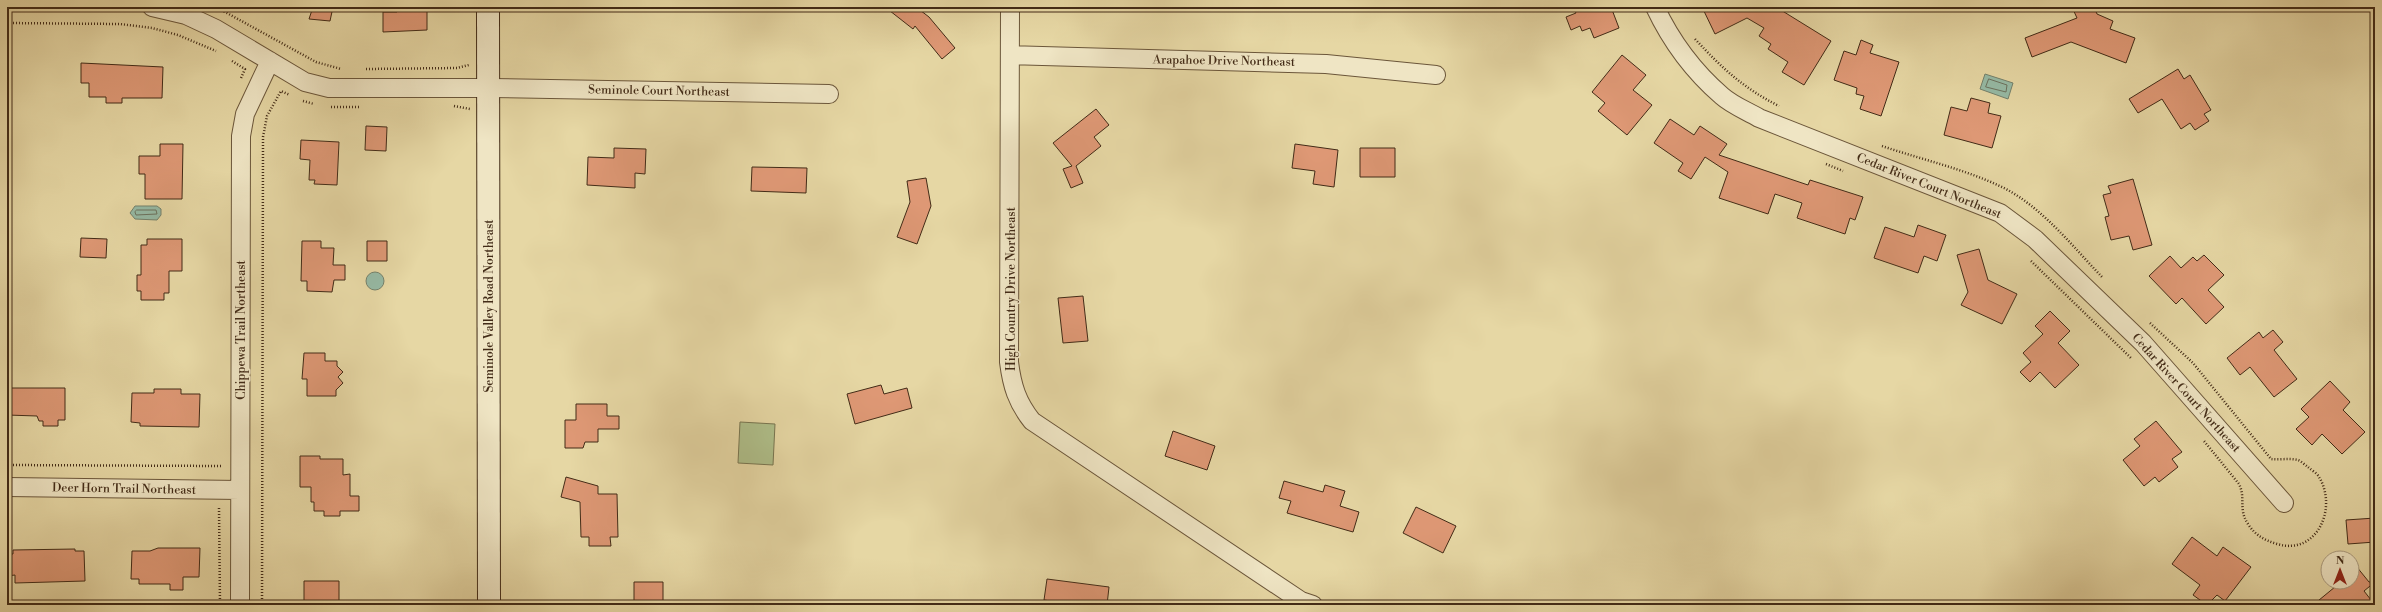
<svg xmlns="http://www.w3.org/2000/svg" width="2382" height="612" font-family="'Libre Bodoni',serif">
<style>
.green{fill:#afbf8a;stroke:#787550}
.water{fill:#96baa5;stroke:#74816c}
.lines{fill:none;stroke-linecap:round;stroke-linejoin:round}
.shore{stroke:#6c725e;stroke-width:1}
.building{fill:#de9875;stroke:#422b17}
.street-casing{stroke:#6b563a;stroke-width:20}
.secondary-casing{stroke:#422b17;stroke-width:24}
.path{stroke:#422b17;stroke-width:2.5;stroke-dasharray:1 2;stroke-linecap:butt}
.street{stroke:#efe5c4;stroke-width:18}
.secondary{stroke:#efe5c4;stroke-width:22}
.labels{text-anchor:middle;dominant-baseline:central;stroke-width:3;stroke-linejoin:round;paint-order:stroke}
.street-label{font-size:12px;fill:#422b17;stroke:#efe5c4}
</style>
<rect width="100%" height="100%" fill="#e6d7a4"/>
<filter id="stains"><feTurbulence type="fractalNoise" baseFrequency=".005" numOctaves="4"/><feColorMatrix values="0 0 0 0 .2 0 0 0 0 .09 0 0 0 0 .02 0 0 0 .5 -.17"/></filter>
<radialGradient id="worn" r=".72"><stop offset=".6" stop-color="#630" stop-opacity="0"/><stop offset="1" stop-color="#630" stop-opacity=".3"/></radialGradient>
<path class="green" d="M740,422L775,424L773,465L738,463Z"/>
<path class="water" d="M1985,74L2013,83L2008,99L1980,89Z
M135,206H157L161,209V215L157,220L135,219L130,213Z
M366 281a9 9 0 1 1 18 0a9 9 0 1 1-18 0Z"/>
<g class="lines">
<path class="shore" d="M1989,79L2007,85L2006,92L1986,87Z
M137,210H156L157,214L136,215L135,212Z"/>
</g>
<path class="building" d="M313,7H333L330,21L309,19Z
M397,7H427V30L383,32V12H397Z
M885,7H916L929,17L955,48L942,59L915,26L913,29Z
M1573,7H1611L1619,28L1594,38L1590,28L1582,31L1580,26L1571,30L1566,17L1576,13Z
M1702,7H1776L1831,41L1804,85L1782,72L1788,62L1768,49L1771,44L1759,36L1764,28L1747,18L1715,34Z
M2072,7H2094L2097,14L2113,21L2110,29L2135,38L2126,63L2071,42L2032,57L2025,38L2077,18Z
M1861,40L1873,45L1870,53L1899,62L1881,116L1860,109L1864,96L1856,94L1857,88L1834,80L1844,51L1856,55Z
M1622,55L1646,75L1633,90L1652,105L1627,135L1598,111L1605,103L1592,92Z
M81,63L163,67L162,98H122V103H106V97H89V83H81Z
M2178,69L2184,79L2190,75L2211,110L2204,114L2209,121L2195,130L2190,123L2181,129L2162,99L2138,113L2129,99Z
M1971,98L1990,103L1988,113L2001,116L1992,148L1944,135L1951,107L1967,111Z
M1096,109L1109,125L1094,137L1101,146L1076,166L1083,183L1071,188L1063,169L1072,166L1053,143Z
M1670,119L1694,135L1700,126L1727,144L1719,155L1808,185L1810,180L1863,197L1855,220L1850,218L1845,234L1797,218L1802,203L1775,194L1768,214L1719,198L1728,172L1705,157L1691,179L1678,171L1683,163L1654,143Z
M366,126L387,127L386,151L365,150Z
M301,140L339,142L337,185L314,184L315,180H309L310,160L300,159Z
M160,144H183L182,199H145V174H139V156H160Z
M1295,144L1338,150L1334,187L1313,184L1315,171L1292,168Z
M614,148L646,149L645,174L635,173V188L587,185L588,157L614,158Z
M1360,148H1395V177H1360Z
M752,167L807,168L806,193L751,191Z
M926,178L931,206L917,244L897,237L910,202L907,181Z
M2133,179L2152,245L2133,250L2129,236L2111,240L2105,217L2109,216L2103,195L2111,193L2108,186Z
M1918,225L1946,235L1937,261L1924,256L1918,273L1874,258L1885,227L1914,237Z
M81,238L107,239L106,258L80,257Z
M147,239H182V271H169V293H164V300H141V291H137V275H141V245H147Z
M302,241H321V248H334L333,265H345V280H334L332,292L307,291V281H301Z
M367,241H387V261H367Z
M1979,249L1988,280L2017,294L2002,324L1961,305L1968,292L1957,255Z
M2204,255L2224,275L2208,290L2224,307L2206,324L2182,298L2176,304L2149,276L2170,256L2181,268L2193,257L2197,261Z
M1083,296L1088,341L1063,343L1058,298Z
M2050,311L2070,331L2058,343L2079,365L2055,388L2040,372L2030,382L2020,372L2031,362L2023,353L2043,334L2035,326Z
M2273,330L2283,342L2274,350L2297,379L2274,397L2250,367L2240,375L2227,358L2259,332L2263,338Z
M304,353H325V361H337V366L343,372L338,377L343,383L336,390V396H307V379H302Z
M2330,381L2350,402L2343,410L2365,432L2342,454L2322,434L2312,445L2296,429L2309,417L2301,409Z
M881,385L884,394L907,388L912,408L855,424L847,394Z
M7,388H65V420H58V426H43V421H39L37,416L7,415Z
M154,389H181V394H200L199,427L140,426V423L131,422L132,393H154Z
M576,404H607V416H619V429H598V442H585L583,448H565V420H576Z
M2156,421L2182,452L2172,459L2178,467L2159,482L2155,477L2144,486L2123,460L2140,446L2134,439Z
M1173,431L1215,446L1207,470L1165,456Z
M300,456H320V459H343V475L350,474V496H359V511H340V516H324V511H314V502H311V487H300Z
M566,477L598,486V494H617L618,537H610L611,546H589V537H581L580,502L561,497Z
M1284,481L1323,492L1325,485L1345,491L1340,506L1359,512L1353,532L1287,513L1291,501L1279,498Z
M1416,507L1456,526L1443,553L1403,533Z
M2375,518V542L2348,544L2346,520Z
M2192,537L2217,556L2223,547L2251,567L2225,601L2217,595L2207,605L2193,595L2200,585L2172,564Z
M158,548H200L199,577H183V590H170V584H139V579H131L132,551H150Z
M75,549V551H84L85,581L15,583V575L7,576V554H13V550Z
M2352,561L2369,582H2375L2364,591L2375,605H2313L2341,582H2352Z
M1047,579L1109,587L1107,605H1078L1044,600Z
M304,581H339V605H308V602H304Z
M634,582H663V605H634Z"/>
<g class="lines">
<defs>
<path id="street" d="M152,7L186,15L216,29L305,82L329,88H490L829,94
M1010,7L1009,362C1012,386 1017,402 1032,421L1301,601L1313,605
M1655,7C1671,41 1693,71 1722,96C1732,105 1747,111 1759,118L2000,213L2035,239L2143,343L2284,503
M1011,55L1326,64L1436,75
M7,487L240,490
M240,605L241,136L245,114L270,61"/>
<path id="secondary" d="M488,7L489,605"/>
</defs>
<use href="#street" class="street-casing"/>
<use href="#secondary" class="secondary-casing"/>
<path class="path" d="M216,7L316,62L341,69
M7,23L120,24L152,28L178,35L216,51
M1695,39C1722,68 1743,88 1779,106
M232,61L245,69L241,78
M366,69L457,68L469,65
M303,101L314,104
M454,106L470,109
M331,107H361
M1882,146C1923,160 1965,169 2004,188C2043,208 2073,247 2103,278
M1826,164L1843,171
M2031,261L2132,359
M2150,323L2193,363L2271,459C2279,460 2289,458 2298,460C2301,461 2305,465 2308,467C2311,470 2317,473 2319,477C2338,508 2317,556 2277,544C2264,540 2255,535 2248,524C2238,509 2246,498 2239,484L2204,441
M7,465L222,466
M219,508L220,605
M262,605L263,137L267,116L281,91L290,95"/>
<use href="#street" class="street"/>
<use href="#secondary" class="secondary"/>
</g>
<g class="labels">
<g class="street-label">
<text transform="translate(1224 61) rotate(1)">Arapahoe Drive Northeast</text>
<text transform="translate(659 91) rotate(1)">Seminole Court Northeast</text>
<text transform="translate(1929 186) rotate(22)">Cedar River Court Northeast</text>
<text transform="translate(1011 289) rotate(-90)">High Country Drive Northeast</text>
<text transform="translate(489 306) rotate(-90)">Seminole Valley Road Northeast</text>
<text transform="translate(241 330) rotate(-90)">Chippewa Trail Northeast</text>
<text transform="translate(2186 393) rotate(48)">Cedar River Court Northeast</text>
<text transform="translate(124 489) rotate(1)">Deer Horn Trail Northeast</text>
</g>
</g>
<rect width="2382" height="612" fill="none" stroke="#e6d7a4" stroke-width="24"/>
<rect x="8" y="8" width="2366" height="596" fill="none" stroke="#422b17" stroke-width="2"/>
<rect x="12" y="12" width="2358" height="588" fill="none" stroke="#422b17"/>
<g transform="translate(2340 570)"><circle r="19" fill="#efe5c4" stroke="#aa9b7f"/>
<path d="M0-3L7 15L0 10L-7 15Z" fill="#8f2418"/>
<text y="-6" font-size="11" font-weight="bold" text-anchor="middle" fill="#422b17">N</text>
</g>
<rect width="100%" height="100%" filter="url(#stains)"/>
<rect width="100%" height="100%" fill="url(#worn)"/>
</svg>
